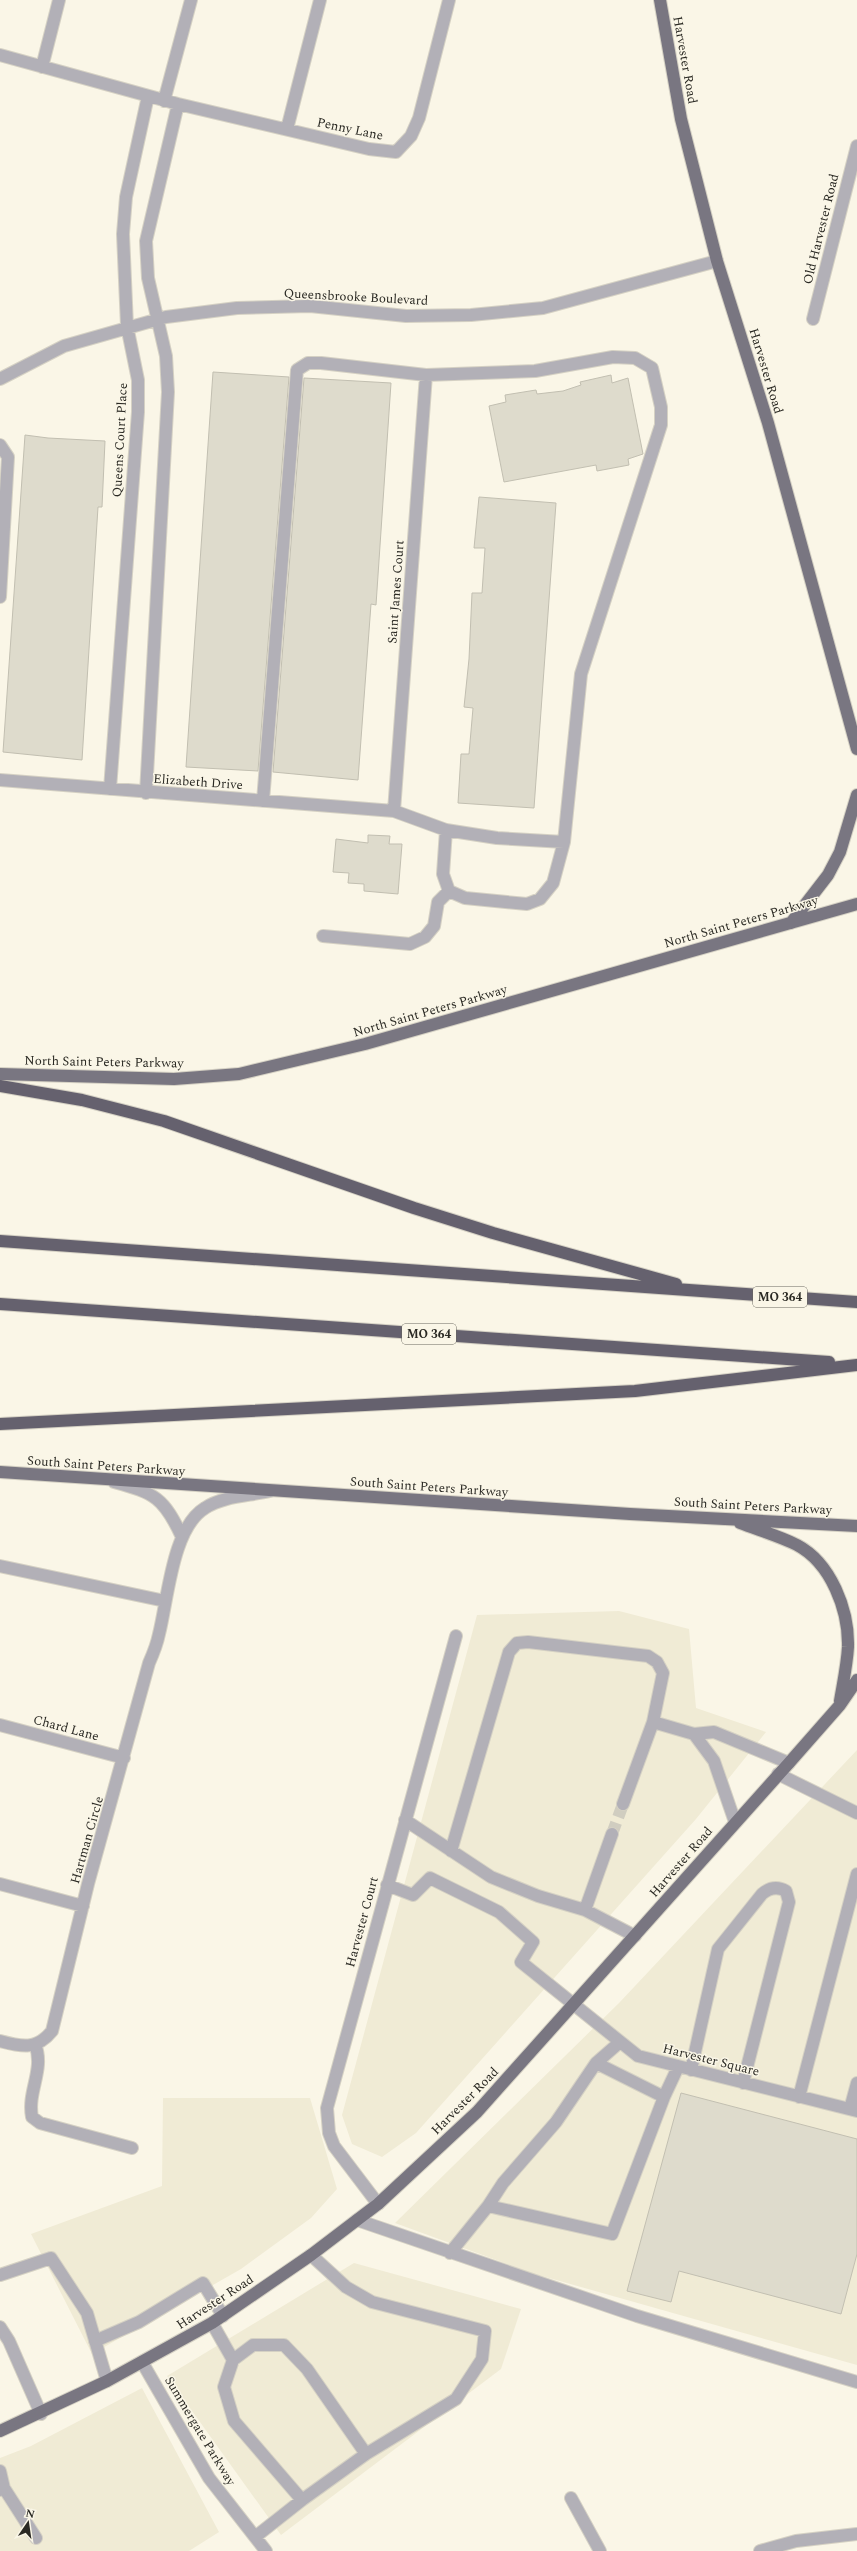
<svg xmlns="http://www.w3.org/2000/svg" width="857" height="2551" font-family="Spectral,serif">
<style>
.built{fill:#f0ebd5}
.building{fill:#dedbcc;stroke:#c2bfb1}
.lines{fill:none;stroke-linecap:round;stroke-linejoin:round}
.minor-tunnel{stroke:#d0cdc0;stroke-width:12;stroke-dasharray:12 6;stroke-linecap:butt}
.minor-casing{stroke:#d5d1c4;stroke-width:14}
.major-casing{stroke:#d5d1c4;stroke-width:14}
.highway-casing{stroke:#d5d1c4;stroke-width:14}
.minor{stroke:#b2b0b7;stroke-width:12}
.major{stroke:#797681;stroke-width:12}
.highway{stroke:#65616e;stroke-width:12}
.labels{text-anchor:middle;dominant-baseline:central;stroke-width:3;stroke-linejoin:round;paint-order:stroke}
.shield{fill:#faf6e7;stroke:#68665e;stroke-width:1}
.shield-label{font-size:12px;font-weight:bold;fill:#2a2923}
.street-label{font-size:13px;fill:#2a2923;stroke:#faf6e7}
</style>
<rect width="100%" height="100%" fill="#faf6e7"/>
<path class="built" d="M619,1611L689,1629L696,1708L766,1732L696,1819L416,2133L382,2157L352,2144L342,2115L477,1615Z
M857,1750V2365L535,2274L395,2223L619,2003Z
M163,2098H310L337,2189L311,2218L241,2269L92,2354L31,2234L162,2186Z
M354,2263L521,2309L501,2369L281,2535L167,2376Z
M142,2388L219,2532L189,2551H0V2458L31,2446Z"/>
<path class="building" d="M213,372L289,377L258,771L186,767Z
M611,375L612,383L628,378L643,454L628,459L629,465L597,471L596,465L504,482L489,406L506,402L505,395L536,390L537,394L563,391L581,385L580,382Z
M304,378L391,383L376,605L371,604L358,780L273,772Z
M25,435L48,438L105,441L102,507H98L82,760L3,752Z
M479,497L556,503L534,808L458,803L461,754H469L473,708L464,707L469,659L472,593H482L485,548H474Z
M368,835L390,836L389,844H402L398,894L364,891V884L348,883L349,873L333,872L336,839L368,843Z
M681,2093L857,2139V2254L841,2314L679,2271L671,2302L627,2291Z"/>
<g class="lines">
<path class="minor-tunnel" d="M612,1834L623,1804"/>
<defs>
<path id="minor" d="M0,55L178,104L369,149L396,152L411,136L419,118L449,0
M42,67L59,0
M164,101L191,0
M287,129L320,0
M813,319L857,146
M0,379L64,346L166,317L237,308L310,306L406,316L471,315L543,308L717,261
M0,445L8,457L0,597
M0,780L394,811L446,830L497,838L564,842L581,674L661,425V407L652,368L635,358L613,357L535,371L426,375L321,363H308L297,370L263,801
M110,789L138,412V380L127,326L123,234L126,197L148,96
M146,793L168,392L166,356L148,278L146,241L178,104
M394,811L426,375
M446,830L443,874L449,891L465,898L527,904L540,899L553,883L564,842
M323,936L410,944L425,937L434,926L438,902L449,891
M114,1482C155,1493 164,1498 182,1537
M0,1566L165,1601
M653,1722L694,1734L714,1732L789,1763
M0,1725L124,1758
M694,1734L714,1761L735,1822
M778,1774L857,1813
M405,1820L491,1877L538,1896L585,1910L635,1936
M451,1851L509,1652L517,1643L528,1642L648,1656L657,1662L663,1673L653,1722L623,1804
M0,1884L83,1906
M387,1885L413,1895L430,1878L499,1912L533,1942L521,1962L638,2056L857,2111
M585,1910L612,1834
M0,2041C22,2047 37,2050 52,2031L88,1884L149,1663C153,1654 157,1644 159,1634C168,1599 172,1528 205,1508C223,1496 249,1496 270,1491
M35,2044C45,2070 27,2091 32,2117L40,2123L132,2148
M596,2063L620,2042
M691,2070L718,1949L762,1894C769,1888 777,1886 786,1891L789,1902L743,2083
M664,2097L678,2067
M799,2097L857,1874
M850,2109L857,2083
M378,2204L334,2146L329,2133L327,2108L456,1636
M357,2220L637,2316L857,2382
M450,2253L488,2206L503,2183L556,2122L596,2063L664,2097L612,2234L488,2206
M311,2255L346,2287L372,2302L485,2331L482,2359L456,2399L366,2454
M0,2275L51,2258L87,2313L107,2381
M212,2323L233,2360
M0,2327L9,2341L41,2414
M95,2341L139,2322L203,2283L223,2316
M142,2362L209,2478L266,2551
M0,2471L4,2488L0,2490
M4,2488L36,2538
M571,2498L600,2551
M255,2537L302,2500L366,2454L307,2369L284,2345H253L233,2360L224,2387L234,2421L302,2500
M760,2551L796,2541L857,2534"/>
<path id="major" d="M660,0L681,119L717,261L768,423L857,749
M791,923L828,875L840,852L857,795
M0,1074L174,1079L239,1074L365,1044L857,904
M0,1472L630,1514L857,1526
M740,1523C758,1530 779,1536 797,1545C831,1563 849,1610 848,1647C847,1665 843,1683 840,1701
M0,2431L107,2381L212,2323L311,2255L378,2204L477,2112L789,1763L840,1705L857,1680"/>
<path id="highway" d="M0,1086L82,1100L164,1121L414,1208L493,1233L676,1284
M0,1241L857,1302
M0,1304L829,1362
M0,1424L635,1391L857,1365"/>
</defs>
<use href="#minor" class="minor-casing"/>
<use href="#major" class="major-casing"/>
<use href="#highway" class="highway-casing"/>
<use href="#minor" class="minor"/>
<use href="#major" class="major"/>
<use href="#highway" class="highway"/>
</g>
<g class="labels">
<g class="shield">
<rect x="753" y="1287" width="54" height="20" rx="3"/>
<rect x="402" y="1324" width="54" height="20" rx="3"/>
</g>
<g class="shield-label">
<text x="780" y="1297">MO 364</text>
<text x="429" y="1334">MO 364</text>
</g>
<g class="street-label">
<text transform="translate(685 60) rotate(80)">Harvester Road</text>
<text transform="translate(350 129) rotate(12)">Penny Lane</text>
<text transform="translate(821 229) rotate(-76)">Old Harvester Road</text>
<text transform="translate(356 297) rotate(3)">Queensbrooke Boulevard</text>
<text transform="translate(766 371) rotate(73)">Harvester Road</text>
<text transform="translate(120 440) rotate(-87)">Queens Court Place</text>
<text transform="translate(396 592) rotate(-86)">Saint James Court</text>
<text transform="translate(198 782) rotate(4)">Elizabeth Drive</text>
<text transform="translate(741 922) rotate(-16)">North Saint Peters Parkway</text>
<text transform="translate(430 1011) rotate(-16)">North Saint Peters Parkway</text>
<text transform="translate(104 1062) rotate(1)">North Saint Peters Parkway</text>
<text transform="translate(106 1466) rotate(4)">South Saint Peters Parkway</text>
<text transform="translate(429 1487) rotate(4)">South Saint Peters Parkway</text>
<text transform="translate(753 1506) rotate(3)">South Saint Peters Parkway</text>
<text transform="translate(66 1728) rotate(15)">Chard Lane</text>
<text transform="translate(87 1840) rotate(-74)">Hartman Circle</text>
<text transform="translate(681 1862) rotate(-49)">Harvester Road</text>
<text transform="translate(362 1922) rotate(-75)">Harvester Court</text>
<text transform="translate(711 2060) rotate(14)">Harvester Square</text>
<text transform="translate(465 2101) rotate(-45)">Harvester Road</text>
<text transform="translate(215 2302) rotate(-33)">Harvester Road</text>
<text transform="translate(200 2431) rotate(59)">Summergate Parkway</text>
</g>
</g>
<g transform="translate(28 2523) rotate(13)" stroke="#faf6e7" stroke-width="3" paint-order="stroke">
<path d="M0-3L7 15L0 10L-7 15Z" fill="#2a2923"/>
<text y="-6" font-size="11" font-weight="bold" text-anchor="middle" fill="#2a2923">N</text>
</g>
</svg>
